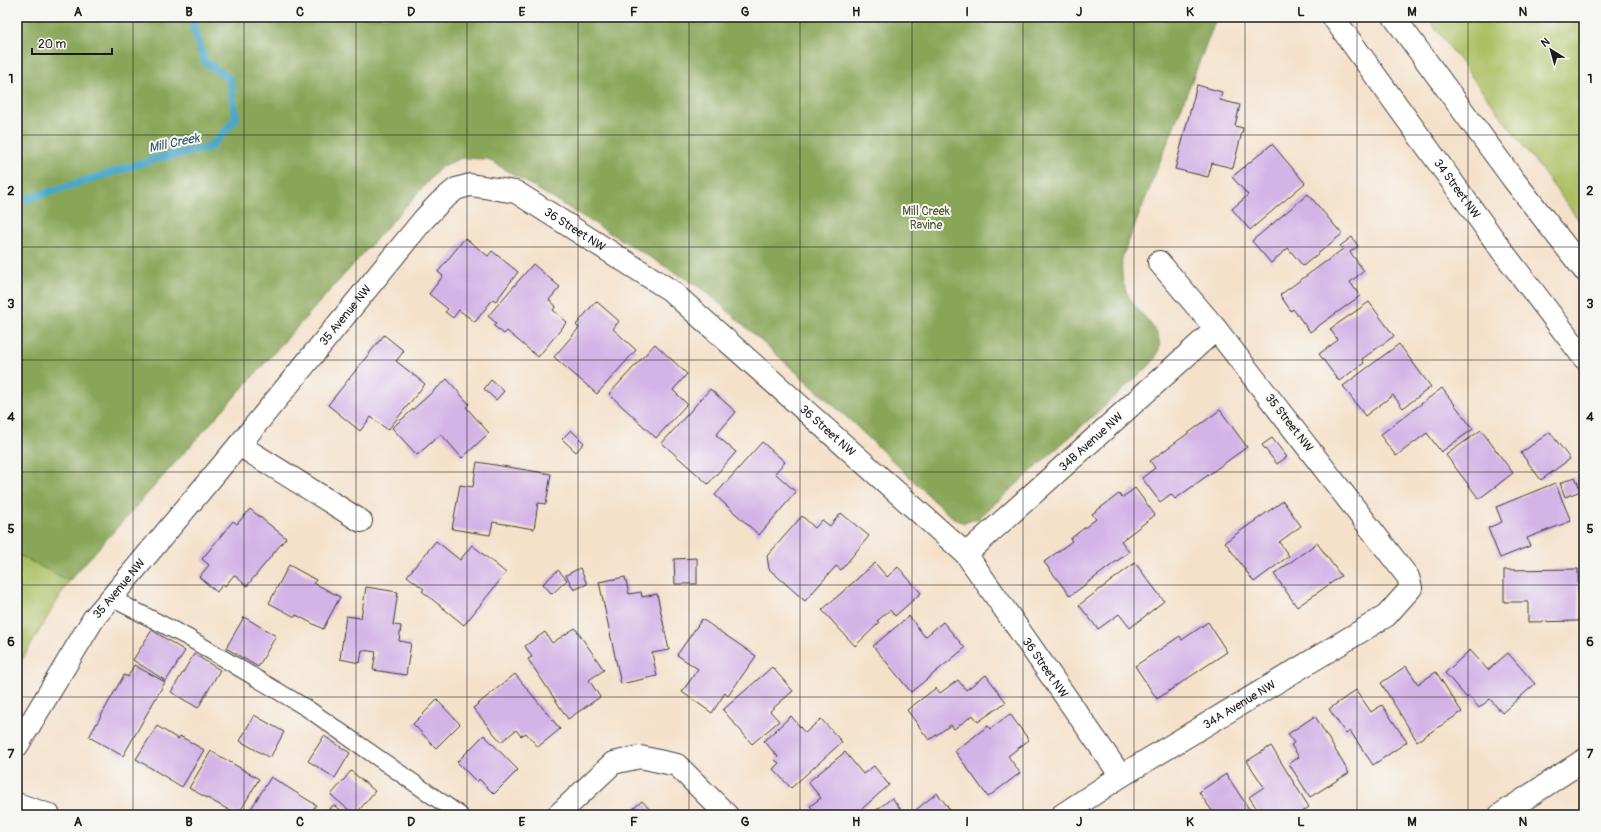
<svg xmlns="http://www.w3.org/2000/svg" width="1601" height="832" font-family="Pangolin,sans-serif">
<style>
.green{fill:#acbf62;stroke:#646e3f}
.forest{fill:#89a658;stroke:#52613a}
.lines{fill:none;stroke-linecap:round;stroke-linejoin:round}
.stream{stroke:#49a9c8;stroke-width:8}
.building{fill:#d4b3e7}
.service-casing{stroke:#3d3a36;stroke-width:18}
.minor-casing{stroke:#3d3a36;stroke-width:24}
.tertiary-casing{stroke:#3d3a36;stroke-width:24}
.secondary-casing{stroke:#3d3a36;stroke-width:24}
.service{stroke:#fff;stroke-width:16}
.minor{stroke:#fff;stroke-width:22}
.tertiary{stroke:#fff;stroke-width:22}
.secondary{stroke:#fff;stroke-width:22}
.grid{fill:none;stroke:#1c1c1c;stroke-width:1;stroke-opacity:0.55}
.labels{text-anchor:middle;dominant-baseline:central;stroke-width:4;stroke-linejoin:round;paint-order:stroke}
.street-label{font-size:12px;fill:#1c1c1c;stroke:#f6f6f2}
.park-label{font-size:12px;fill:#4e5534;stroke:#f6f6f2}
.water-label{font-size:13px;font-style:italic;fill:#305b69;stroke:#f6f6f2}
.neatline{fill:none;stroke:#1c1c1c;stroke-width:1.5}
.grid-label{font-size:13px;text-anchor:middle;font-weight:bold;fill:#1c1c1c}
</style>
<rect width="100%" height="100%" fill="#f6f6f2"/>
<filter id="ink" filterUnits="userSpaceOnUse"><feTurbulence type="fractalNoise" baseFrequency=".025" numOctaves="2"/><feDisplacementMap in="SourceGraphic" scale="8" xChannelSelector="R" yChannelSelector="G"/><feConvolveMatrix kernelMatrix="1 2 1 2 8 2 1 2 1" color-interpolation-filters="sRGB"/></filter>
<filter id="wash" filterUnits="userSpaceOnUse"><feTurbulence type="fractalNoise" baseFrequency=".012" numOctaves="4" result="noise"/><feDisplacementMap in="SourceGraphic" scale="16" xChannelSelector="R" yChannelSelector="G"/><feGaussianBlur stdDeviation="0.9" result="paint"/><feColorMatrix in="noise" values="0 0 0 0 0 0 0 0 0 0 0 0 0 0 0 0 0 1.4 0 .05"/><feComposite in="paint" operator="in"/></filter>
<g filter="url(#wash)">
<rect width="100%" height="100%" fill="#f5e1ca"/>
<path class="green" d="M1427,17H1584V227Z
M17,554L69,581L17,668Z"/>
<path class="forest" d="M17,17H1217L1122,258C1121,272 1122,285 1129,297C1144,322 1176,336 1149,366L979,518L964,523L955,519L945,511L852,422L704,290L488,159L461,158L441,167L69,581L17,554Z"/>
<g class="lines">
<path class="stream" d="M17,202L155,159L210,147L236,119L230,79L205,62L190,17"/>
</g>
<g id="blocks">
<path class="building" d="M1197,85L1222,92L1220,100L1240,105L1235,126L1243,128L1233,168L1212,163L1208,177L1175,169Z
M1272,144L1305,183L1250,230L1232,209L1248,195L1232,177Z
M1308,194L1342,234L1303,266L1288,248L1271,263L1252,241Z
M1352,237L1358,246L1350,252L1364,271L1350,282L1360,296L1310,332L1293,309L1291,311L1280,295L1343,249L1340,246Z
M465,238L488,256L492,251L518,272L496,301L493,299L475,322L459,310L453,318L445,312L448,309L429,294L443,276L438,272Z
M533,264L560,287L549,300L556,306L553,310L567,322L538,357L507,331L504,334L494,326L496,323L488,316Z
M596,301L619,321L613,329L636,350L597,394L554,357L579,328L576,325Z
M1369,302L1394,336L1362,359L1364,363L1339,381L1319,354L1338,340L1330,329Z
M384,335L404,351L396,361L425,384L388,430L371,417L360,431L328,405Z
M655,344L687,374L673,390L687,404L656,438L609,394Z
M1399,344L1431,387L1403,408L1393,395L1365,416L1343,386Z
M447,379L469,404L466,407L489,433L462,458L441,434L417,455L392,428Z
M491,380L504,391L496,400L484,389Z
M1442,388L1473,429L1441,452L1427,433L1396,456L1380,435Z
M710,389L736,412L716,435L736,452L708,484L662,443Z
M1220,410L1247,447L1175,499L1171,494L1160,502L1142,478L1155,468L1150,461Z
M571,430L584,443L576,452L562,439Z
M1481,430L1513,473L1479,499L1446,455Z
M1550,432L1570,459L1541,480L1521,453Z
M1272,438L1287,457L1277,464L1262,445Z
M762,442L785,462L775,473L796,492L759,535L715,495Z
M477,462L551,474L546,504L538,503L534,529L493,522L490,535L452,529L460,485L473,487Z
M1575,477L1581,491L1565,497L1560,483Z
M1555,483L1571,521L1527,538L1530,546L1500,558L1488,528L1502,522L1496,507Z
M1135,488L1155,515L1121,541L1129,552L1070,596L1044,562L1072,541L1070,539L1096,519L1092,514L1119,494L1122,498Z
M1283,501L1301,526L1279,542L1289,556L1254,582L1225,542Z
M250,509L286,538L247,586L234,575L225,586L223,584L217,592L199,577L209,565L202,559L233,521L237,524Z
M841,513L869,536L841,570L836,566L805,601L769,569L767,556L802,516L815,528L822,520L830,526Z
M436,541L460,560L472,545L506,573L464,625L422,591L424,589L407,576Z
M1317,543L1341,576L1297,607L1274,574Z
M697,558V584H675L674,559Z
M875,563L887,577L898,567L921,593L895,616L890,610L877,621L879,623L855,646L822,610Z
M1135,563L1164,601L1130,628L1119,614L1098,629L1079,605Z
M289,565L316,580L314,583L340,597L323,629L296,615L295,617L269,603Z
M580,568L587,584L574,590L566,575Z
M1578,569L1579,621L1528,622V602H1504V570Z
M558,570L567,580L552,594L543,584Z
M625,577L629,594L641,592L642,597L657,594L669,650L652,653L657,676L621,684L599,582Z
M366,587L398,592L393,625L401,626L399,641L411,643L406,675L373,670L376,652L362,650L360,663L340,659L346,616L361,618Z
M909,616L925,637L943,622L965,648L911,692L873,646Z
M244,617L276,636L258,667L226,648Z
M702,619L756,656L728,696L725,693L712,713L682,692L698,669L677,655Z
M1208,622L1227,652L1157,699L1135,666L1180,636L1182,640Z
M575,628L604,670L589,680L600,697L568,719L528,659L532,657L525,646L545,632L552,643Z
M152,630L185,651L166,681L133,660Z
M1470,650L1488,670L1508,653L1535,684L1502,713L1490,699L1479,708L1469,696L1467,698L1445,673Z
M194,654L220,670L198,708L171,692Z
M134,665L165,682L123,756L89,737L124,675L128,677Z
M1406,666L1418,684L1436,672L1462,712L1417,741L1381,683Z
M772,667L793,691L770,711L779,721L752,744L723,710Z
M515,674L560,729L538,747L526,733L521,736L516,730L501,742L473,708Z
M986,675L1006,702L978,722L973,715L954,729L951,725L929,740L907,710L936,688L940,693L958,680L966,690Z
M1356,690L1371,712L1382,705L1407,742L1373,765L1350,731L1346,734L1329,709Z
M437,700L460,724L436,748L413,724Z
M1010,714L1029,740L1008,756L1020,773L988,797L955,751L988,726L990,729Z
M254,715L284,732L270,758L240,741Z
M791,716L805,733L821,719L842,742L791,788L773,769L779,763L775,760L778,757L764,741Z
M1315,716L1349,773L1310,797L1289,764L1299,757L1291,745L1294,743L1288,734Z
M157,726L178,739L180,736L204,750L182,787L136,759Z
M484,735L518,770L494,794L479,779L477,782L457,762Z
M324,736L350,753L335,778L308,761Z
M1271,746L1309,807L1298,815H1261L1249,797L1264,787L1247,761Z
M211,751L259,779L238,815L189,788Z
M845,752L863,774L874,766L889,785L855,815H818L810,806L821,798L808,782Z
M351,771L375,791L355,815L331,795Z
M1226,774L1253,815H1206L1212,811L1199,792Z
M271,777L316,805L309,815H247Z
M937,793L954,815H913L912,813Z
M892,798L905,815H870Z
M642,801L655,815H626Z
M333,805L349,815H326Z"/>
</g>
</g>
<g filter="url(#ink)">
<use href="#blocks" fill-opacity="0" stroke="#3d3a36" stroke-width="1"/>
<g class="lines">
<defs>
<path id="service" d="M111,598L187,637L308,709L460,815"/>
<g id="minor">
<path d="M239,445L361,521"/>
<path id="s1" d="M966,554L1216,329"/>
<path id="s2" d="M17,746L94,618L111,598L239,445L424,219L440,202L456,189L470,185L516,192L670,290L966,554L1121,776"/>
<path d="M558,815L613,763L640,757L677,765L727,815"/>
<path id="s3" d="M1062,815L1121,776L1386,616L1411,588L1408,577L1216,329L1159,262"/>
</g>
<path id="tertiary" d="M17,804L49,815"/>
<g id="secondary">
<path id="s4" d="M1333,17L1503,252L1584,358"/>
<path d="M1394,17L1513,179L1584,270"/>
<path d="M1500,815L1584,760"/>
</g>
</defs>
<use href="#service" class="service-casing"/>
<use href="#minor" class="minor-casing"/>
<use href="#tertiary" class="tertiary-casing"/>
<use href="#secondary" class="secondary-casing"/>
<use href="#service" class="service"/>
<use href="#minor" class="minor"/>
<use href="#tertiary" class="tertiary"/>
<use href="#secondary" class="secondary"/>
</g>
</g>
<path class="grid" d="M133,17V815M244,17V815M356,17V815M467,17V815M578,17V815M689,17V815M800,17V815M912,17V815M1023,17V815M1134,17V815M1245,17V815M1357,17V815M1468,17V815M17,135H1584M17,247H1584M17,360H1584M17,472H1584M17,585H1584M17,697H1584"/>
<g class="labels">
<g class="street-label">
<text stroke="none"><textPath href="#s4" startOffset="212">34 Street NW</textPath></text>
<text stroke="none"><textPath href="#s2" startOffset="842">36 Street NW</textPath></text>
<text stroke="none"><textPath href="#s2" startOffset="543">35 Avenue NW</textPath></text>
<text transform="translate(1289 423) rotate(52)">35 Street NW</text>
<text stroke="none"><textPath href="#s2" startOffset="1166">36 Street NW</textPath></text>
<text stroke="none"><textPath href="#s1" startOffset="168">34B Avenue NW</textPath></text>
<text stroke="none"><textPath href="#s2" startOffset="188">35 Avenue NW</textPath></text>
<text stroke="none"><textPath href="#s2" startOffset="1490">36 Street NW</textPath></text>
<text stroke="none"><textPath href="#s3" startOffset="209">34A Avenue NW</textPath></text>
</g>
<g class="park-label">
<text x="926" y="211">Mill Creek<tspan x="926" dy="14">Ravine</tspan></text>
</g>
<g class="water-label">
<text transform="translate(174 143) rotate(-12)">Mill Creek</text>
</g>
</g>
<rect width="1601" height="832" fill="none" stroke="#f6f6f2" stroke-width="44"/>
<g transform="translate(1551 50) rotate(323)" stroke="#f6f6f2" stroke-width="3" paint-order="stroke">
<path d="M0-3L7 15L0 10L-7 15Z" fill="#1c1c1c"/>
<text y="-6" font-size="11" font-weight="bold" text-anchor="middle" fill="#1c1c1c">N</text>
</g>
<path d="M32 48v6h80v-6" fill="none" stroke="#1c1c1c" stroke-width="2"/>
<text x="38" y="48" font-size="12" fill="#1c1c1c" stroke="#f6f6f2" stroke-width="3" paint-order="stroke">20 m</text>
<rect x="22" y="22" width="1557" height="788" class="neatline"/>
<g class="grid-label">
<text x="78" y="16">A</text>
<text x="189" y="16">B</text>
<text x="300" y="16">C</text>
<text x="411" y="16">D</text>
<text x="522" y="16">E</text>
<text x="634" y="16">F</text>
<text x="745" y="16">G</text>
<text x="856" y="16">H</text>
<text x="967" y="16">I</text>
<text x="1079" y="16">J</text>
<text x="1190" y="16">K</text>
<text x="1301" y="16">L</text>
<text x="1412" y="16">M</text>
<text x="1523" y="16">N</text>
<text x="11" y="83">1</text>
<text x="1590" y="83">1</text>
<text x="11" y="195">2</text>
<text x="1590" y="195">2</text>
<text x="11" y="308">3</text>
<text x="1590" y="308">3</text>
<text x="11" y="421">4</text>
<text x="1590" y="421">4</text>
<text x="11" y="533">5</text>
<text x="1590" y="533">5</text>
<text x="11" y="646">6</text>
<text x="1590" y="646">6</text>
<text x="11" y="758">7</text>
<text x="1590" y="758">7</text>
<text x="78" y="826">A</text>
<text x="189" y="826">B</text>
<text x="300" y="826">C</text>
<text x="411" y="826">D</text>
<text x="522" y="826">E</text>
<text x="634" y="826">F</text>
<text x="745" y="826">G</text>
<text x="856" y="826">H</text>
<text x="967" y="826">I</text>
<text x="1079" y="826">J</text>
<text x="1190" y="826">K</text>
<text x="1301" y="826">L</text>
<text x="1412" y="826">M</text>
<text x="1523" y="826">N</text>
</g>
</svg>
